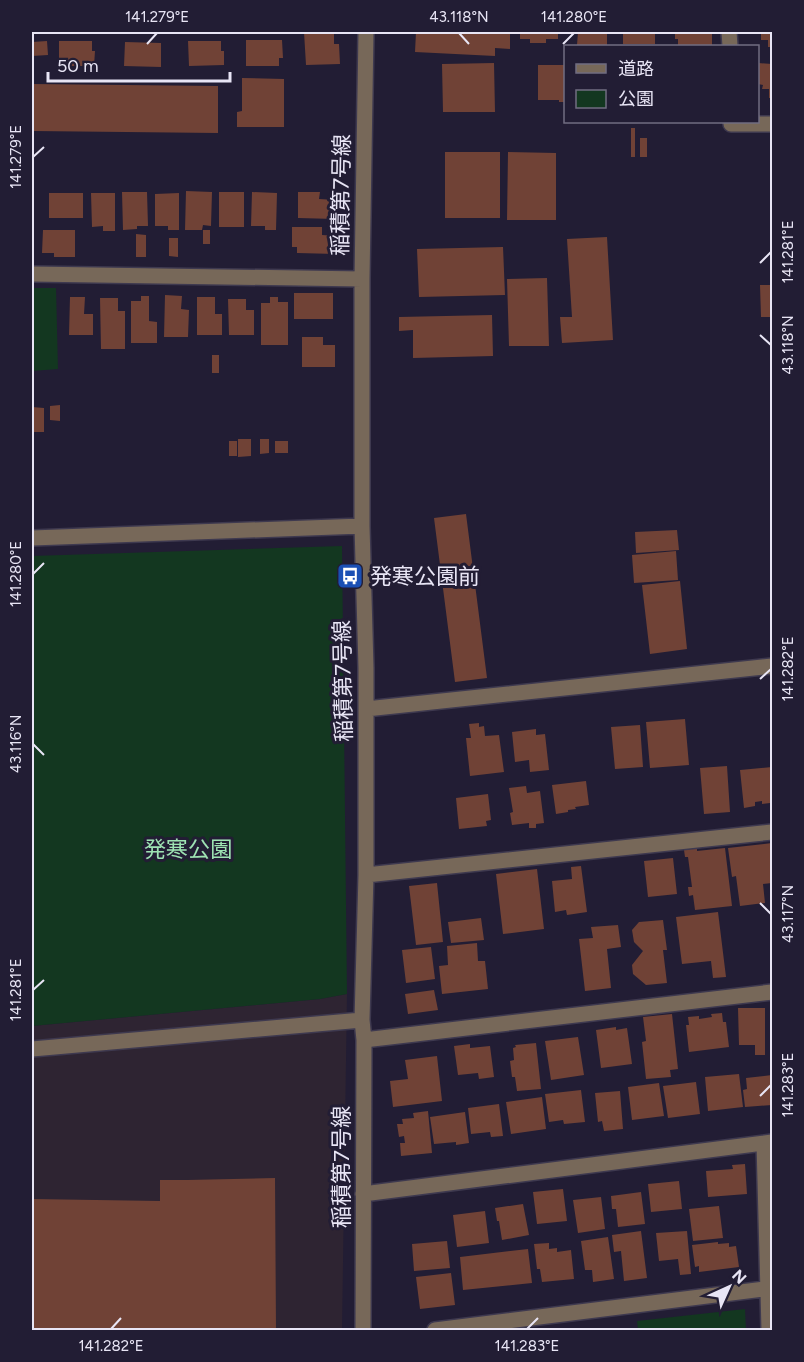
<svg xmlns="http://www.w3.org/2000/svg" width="804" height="1362" font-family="Figtree,'Noto Sans JP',sans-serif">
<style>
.industrial{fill:#2e2432}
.green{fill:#133720}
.building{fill:#704236}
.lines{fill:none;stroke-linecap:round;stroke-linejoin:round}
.minor-casing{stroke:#3e394f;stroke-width:18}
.minor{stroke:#776859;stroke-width:15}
.ticks{fill:none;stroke:#e8e5f5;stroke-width:2}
.labels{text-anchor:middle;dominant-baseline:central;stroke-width:6;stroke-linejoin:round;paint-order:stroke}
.street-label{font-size:22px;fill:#e8e5f5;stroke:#221d34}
.poi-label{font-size:22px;fill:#e8e5f5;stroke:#221d34;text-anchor:start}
.park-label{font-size:22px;fill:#9ee3b3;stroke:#221d34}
.neatline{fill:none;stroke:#e8e5f5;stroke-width:2}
.ticks-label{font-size:15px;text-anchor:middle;fill:#e8e5f5}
</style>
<rect width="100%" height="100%" fill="#221d34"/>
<path class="industrial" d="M347,994L342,1330H32V1026L320,999Z"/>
<path class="green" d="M32,288H56L58,369L32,371Z
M342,546L347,994L320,999L32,1026V556Z
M745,1309L746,1330H638L637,1321Z"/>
<path class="building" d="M304,32H334V44H339L340,64L306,65Z
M416,32H510V49L495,48V56L415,52Z
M520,32H558V39H546V43H530V39H520Z
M578,32H607V46L577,45Z
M623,32H655V44H623Z
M675,32H712V46H678V39H675Z
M761,32H772V47H768V40H761Z
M246,40H282L283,58H279V66H246Z
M47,41L48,55L32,56V42Z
M59,41H92V51H95L94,66H59Z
M188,41H221V51H224V65L189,66Z
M125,42L161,43V67L124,66Z
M494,63L495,112H443L442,64Z
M758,63L772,64V98H769V89H762L763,85L758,84Z
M538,65H566V102H559V100H538Z
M242,78L284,79V127H237V112L242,111Z
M32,84L218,86V133L32,131Z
M631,128H635V157H631Z
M640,138H647V157H640Z
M445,152H500V218H445Z
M508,152L556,153V220H507Z
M186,191L212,192L211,226L203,225L202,230H185Z
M122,192H147L148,226H137V229L123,230Z
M219,192H244V227H219Z
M252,192L277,193L276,230H265V226H251Z
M298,192H320L319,199L335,200V219L298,218Z
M49,193H83V218H49Z
M91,193H115V231H103V226L92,227Z
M179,193V230H168V226H155V194Z
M292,227H322V235L336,236V254L297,253V247H292Z
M43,230H75V257H54V253H42Z
M203,230H210V244H203Z
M136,234L146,235V257H136Z
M607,237L613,340L562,343L560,317H572L567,239Z
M169,238H178V257L169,256Z
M503,247L505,295L419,297L417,249Z
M547,278L549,346H509L507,279Z
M760,285H772V317H761Z
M294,293H333V319H294Z
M165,295L182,296L181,309L189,310L188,337H164Z
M141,296H149V321L157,322V343H131V301H141Z
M70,297H85L84,314H93V335H69Z
M197,297H215V314H222V335H197Z
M270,297H278V302H288V345H261V303H270Z
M100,298H118V311H125V349H101Z
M228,299H246V310H254V335H229Z
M492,315L493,356L413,358V330L399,331V317Z
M302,337H323V345H335V367H302Z
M212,355H219V373H212Z
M60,405V421L50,420V406Z
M32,407L44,408V432H32Z
M238,439H251V456L238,457Z
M260,439H269V453L260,454Z
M229,441H237V456H229Z
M275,441H288V453H275Z
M466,514L487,678L455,682L434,518Z
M677,530L679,550L636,553L635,532Z
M676,551L678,580L634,583L632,555Z
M680,581L687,649L650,654L642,585Z
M685,719L689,765L650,768L646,722Z
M479,723V727L484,726L485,736L499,735L504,772L470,776L466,738H471L469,724Z
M640,725L643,767L615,769L611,727Z
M536,729V735L545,734L549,770L530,772L529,760L515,762L512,732Z
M727,766L730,812L704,814L700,768Z
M772,767V800H770V803L762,804V801L755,802V806L744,808L740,770Z
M586,781L589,805L575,807L576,809L568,810V812L556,814L552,785Z
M526,786L527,793L540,791L544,823L536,824V828H529V823L512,825L510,813L513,812L509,788Z
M488,794L491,820L486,821L487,826L459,829L456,798Z
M772,843V883L763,884L765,903L740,906L736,876L732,877L728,848Z
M697,848V851L725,848L732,906L695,910L693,895L689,896L688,887H692L688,857H685L684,850Z
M673,858L677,894L648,897L644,861Z
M581,866L587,912L567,915L566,910L555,912L552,881L572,879L571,867Z
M537,869L544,929L503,934L496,874Z
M437,883L443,942L416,945L409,886Z
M718,912L726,977L713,978L711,961L682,964L676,917Z
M481,918L484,940L451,943L448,922Z
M663,920L667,950H663L667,983L646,985L633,974L632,965L643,951L634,942L632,930L639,922Z
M618,925L621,947L607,949L611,988L585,991L579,939L593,938L591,927Z
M477,943L478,961H485L488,989L442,994L439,966L448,965L447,946Z
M431,947L435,979L406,983L402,950Z
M434,990L438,1010L408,1014L405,994Z
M738,1008H765V1055H755V1045H739Z
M722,1013L723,1022H726L729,1047L689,1052L686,1025H689L688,1017L699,1016V1019L712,1017L711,1014Z
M672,1014L678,1069L670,1070L671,1077L646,1079L642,1042L646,1041L643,1017Z
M616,1027V1030L627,1028L632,1064L601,1068L596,1030Z
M578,1037L584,1075L551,1080L545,1041Z
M536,1043L541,1089L517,1091L515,1077H512L510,1061L514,1060L513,1048L516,1047L515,1045Z
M470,1044V1048L490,1046L494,1077L479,1079L478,1073L458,1075L454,1046Z
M437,1056L442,1101L393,1107L390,1081L408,1079L405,1060Z
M739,1074L743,1107L708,1111L705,1077Z
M772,1075V1105L745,1107L743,1090L747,1089L746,1078Z
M696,1082L700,1114L668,1118L663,1086Z
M659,1083L664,1116L632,1120L628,1087Z
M581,1090L585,1122L564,1124L563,1120L549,1122L545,1094Z
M620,1091L623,1129L604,1131L602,1121L598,1122L595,1093Z
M542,1097L546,1129L511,1134L506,1102Z
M499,1104L503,1136L491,1137L490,1132L471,1134L468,1108Z
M428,1111L432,1153L401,1156L400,1143H405L404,1136L399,1137L397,1124H403L402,1119L414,1118L413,1113Z
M465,1112L469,1143L456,1145V1142L434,1144L430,1117Z
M745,1164L747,1194L708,1197L706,1171L733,1169L732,1165Z
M275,1178L276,1330H32V1199L160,1201V1180H187Z
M679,1181L682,1209L651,1212L648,1184Z
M563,1189L567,1221L537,1224L533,1192Z
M641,1192L645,1224L618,1227L616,1209H612L611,1196Z
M601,1197L605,1229L578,1233L573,1200Z
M523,1204L529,1235L502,1240L499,1221H497L495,1208Z
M719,1206L723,1238L693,1241L689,1209Z
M485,1211L489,1243L457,1247L453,1215Z
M641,1231L647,1278L624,1281L621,1251L614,1252L612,1235Z
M687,1231L691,1274L680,1275L678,1259L659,1261L656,1233Z
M608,1237L614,1279L593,1282L592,1270H585L581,1241Z
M447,1241L450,1268L414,1271L412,1244Z
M718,1242V1244L729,1243V1247L736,1246L739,1267L699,1272V1266L695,1267L692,1245Z
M549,1243V1249L557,1248V1252L571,1250L574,1279L542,1282L540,1269H537L534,1244Z
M528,1249L532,1283L463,1290L460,1257Z
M451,1273L455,1305L420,1309L416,1277Z"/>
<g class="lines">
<defs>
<path id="minor" d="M729,32L730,46
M731,122V124H772
M32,274L362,279
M32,538L362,526
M366,709L772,666
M366,875L772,832
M364,1040L772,992
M32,1049L362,1020
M764,1143L769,1330
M363,1194L772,1142
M363,1330L364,1040L362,1020L366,875V668L362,526V279L366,32
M435,1330L772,1288"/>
</defs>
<use href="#minor" class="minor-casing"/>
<use href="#minor" class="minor"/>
</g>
<path class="ticks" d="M459,33L469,44M147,44L157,33M563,44L574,33M33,157L44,147M760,263L771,252M760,335L771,345M33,574L44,563M760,679L771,669M33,744L44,755M760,903L771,914M33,990L44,980M760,1096L771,1085M111,1329L121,1318M527,1329L538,1318"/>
<defs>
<symbol id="bus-square" viewBox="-11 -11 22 22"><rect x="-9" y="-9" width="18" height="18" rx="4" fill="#1a4fb4" stroke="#221d34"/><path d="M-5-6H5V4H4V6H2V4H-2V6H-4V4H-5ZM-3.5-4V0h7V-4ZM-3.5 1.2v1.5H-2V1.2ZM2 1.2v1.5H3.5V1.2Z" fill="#fff"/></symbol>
</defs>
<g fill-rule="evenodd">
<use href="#bus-square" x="335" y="561" width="30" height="30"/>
</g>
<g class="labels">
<g class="street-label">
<text transform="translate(341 195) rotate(-89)">稲積第7号線</text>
<text transform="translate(343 681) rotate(-91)">稲積第7号線</text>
<text transform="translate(341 1167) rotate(-90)">稲積第7号線</text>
</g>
<g class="poi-label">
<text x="370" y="576">発寒公園前</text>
</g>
<g class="park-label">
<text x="188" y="849">発寒公園</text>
</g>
</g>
<rect width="804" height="1362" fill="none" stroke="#221d34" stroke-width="66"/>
<rect x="564" y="45" width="195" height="78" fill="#221d34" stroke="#716d81" stroke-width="1.5"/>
<rect x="576" y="64" width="30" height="9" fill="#776859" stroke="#716d81" stroke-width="1.5"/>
<text x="618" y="75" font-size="18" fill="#e8e5f5">道路</text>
<rect x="576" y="90" width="30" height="18" fill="#133720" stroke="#716d81" stroke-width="1.5"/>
<text x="618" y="105" font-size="18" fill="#e8e5f5">公園</text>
<g transform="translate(729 1287) rotate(45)" stroke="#221d34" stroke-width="4.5" paint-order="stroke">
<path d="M0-4.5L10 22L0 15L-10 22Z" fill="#e8e5f5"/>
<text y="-9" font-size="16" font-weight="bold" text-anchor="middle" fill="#e8e5f5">N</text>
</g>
<path d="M48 72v9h182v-9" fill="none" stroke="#e8e5f5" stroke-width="3"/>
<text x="57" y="72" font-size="18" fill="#e8e5f5" stroke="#221d34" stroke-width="4.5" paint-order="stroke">50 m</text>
<rect x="33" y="33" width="738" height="1296" class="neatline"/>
<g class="ticks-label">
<text x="157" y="22">141.279°E</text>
<text x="459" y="22">43.118°N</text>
<text x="574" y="22">141.280°E</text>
<text transform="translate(16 157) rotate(-90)" y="5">141.279°E</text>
<text transform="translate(788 252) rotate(-90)" y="5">141.281°E</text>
<text transform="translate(788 345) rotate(-90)" y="5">43.118°N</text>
<text transform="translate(16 574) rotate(-90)" y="5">141.280°E</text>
<text transform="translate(788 669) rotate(-90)" y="5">141.282°E</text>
<text transform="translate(16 744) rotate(-90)" y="5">43.116°N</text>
<text transform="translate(788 914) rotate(-90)" y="5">43.117°N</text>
<text transform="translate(16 990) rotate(-90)" y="5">141.281°E</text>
<text transform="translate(788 1085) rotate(-90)" y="5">141.283°E</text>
<text x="111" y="1351">141.282°E</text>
<text x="527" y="1351">141.283°E</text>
</g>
</svg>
